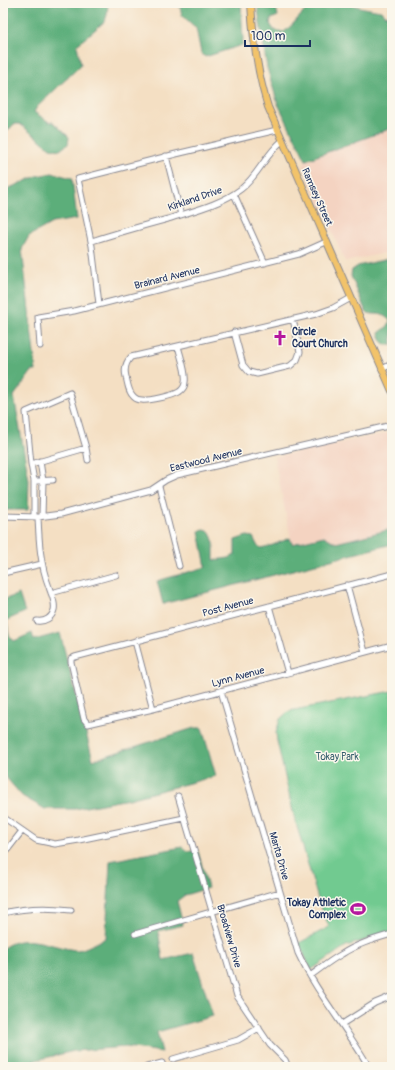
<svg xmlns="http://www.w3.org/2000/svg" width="395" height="1070" font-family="Pangolin,sans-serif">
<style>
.built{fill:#f4d3c1}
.green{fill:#71ca90;stroke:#467c77}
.forest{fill:#5cae7a;stroke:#3c6e6c}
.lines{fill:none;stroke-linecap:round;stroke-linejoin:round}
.minor-casing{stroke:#888790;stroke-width:7}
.major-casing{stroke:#888790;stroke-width:8}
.minor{stroke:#fff;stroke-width:5}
.major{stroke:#f2c36a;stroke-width:6}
.labels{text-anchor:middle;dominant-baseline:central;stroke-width:3;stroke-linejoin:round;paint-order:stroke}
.street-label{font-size:10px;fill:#1b2f5e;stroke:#fbf7ec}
.poi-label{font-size:10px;font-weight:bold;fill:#1b2f5e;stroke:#fbf7ec;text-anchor:start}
.park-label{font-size:10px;fill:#355e6d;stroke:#fbf7ec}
</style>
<rect width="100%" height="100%" fill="#fbf7ec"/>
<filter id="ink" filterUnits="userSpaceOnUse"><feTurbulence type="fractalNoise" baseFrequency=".025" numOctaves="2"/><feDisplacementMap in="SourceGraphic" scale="8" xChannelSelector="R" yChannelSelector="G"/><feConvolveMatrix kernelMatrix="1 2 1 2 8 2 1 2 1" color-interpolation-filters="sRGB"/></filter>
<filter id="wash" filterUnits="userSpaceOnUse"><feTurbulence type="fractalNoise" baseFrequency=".012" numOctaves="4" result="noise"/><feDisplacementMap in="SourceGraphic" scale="16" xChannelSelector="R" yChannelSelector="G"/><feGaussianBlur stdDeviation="0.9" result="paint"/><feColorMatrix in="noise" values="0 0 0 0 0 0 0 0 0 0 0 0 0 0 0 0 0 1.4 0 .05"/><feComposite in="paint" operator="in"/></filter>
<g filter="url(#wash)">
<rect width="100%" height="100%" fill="#f4dfc3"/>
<path class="built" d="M391,127L392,128V251L350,261H345L303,166L306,160Z
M392,432V529L336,543L324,536L292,544L274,457Z"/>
<path class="green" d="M392,691V932L346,946L311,970L299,943L329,927L318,899L294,816L277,741L276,733L280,719L289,711Z"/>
<path class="forest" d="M3,3H108L107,15L105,21L77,45L81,65L37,107L34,112L49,122H53L69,137L68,144L60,150L50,148L20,124H14L3,136Z
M179,3H241L243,39L242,45L205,57L201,53L196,28L182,15Z
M257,3H275L278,16L271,19L270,24L274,30L284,32L292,25L312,3H346C349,5 378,11 382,11L384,15L389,16L391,13L390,6L392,5V128L306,160L278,104L267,68Z
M52,173L72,178L77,219L52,223L29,236L22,249L36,371H32L14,396L29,480L28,510H3V188L7,189L37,176Z
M392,258V344L386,345L382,342L379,333L388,326L390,321C380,310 377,317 366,312L351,276L352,270L358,266Z
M392,529V544L163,604L157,581L206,567L199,531L205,530L210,532L214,543V560L229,558L235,555V540L247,536L253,537L257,545L261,548L273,545L290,538L292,544L324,536L336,543Z
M19,594L25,612L7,620L9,635L14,641L32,633L34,640L60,633L93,760L194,728H202L216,776L129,799L75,809H45L22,796L3,774V600Z
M182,847L187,851H198L208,888L185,895L177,901L183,925L158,931L163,960L193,953L213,1016L157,1032L162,1052L126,1047L74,1051L11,1066L3,1058V948C26,931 52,948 77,950C84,950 99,941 106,938L110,861Z"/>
</g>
<g filter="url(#ink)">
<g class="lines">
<defs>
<path id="minor" d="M166,156L181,215
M234,194L265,263
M92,241C117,233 142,226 168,219C192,211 220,205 241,189C258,176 265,155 282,141
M99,304L92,246L78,179L176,154L277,130
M234,332L243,365L249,372L257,374L290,366L297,360L300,352L293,319
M40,346L38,317L74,311L299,254L326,242
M178,346C180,355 187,373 185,382C185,386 182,390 179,392C172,396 149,401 142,400C139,400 136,399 134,397C128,392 128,384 126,377C124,369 125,363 131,357Z
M178,346L316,314L333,308L351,298
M382,369L392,364
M86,448L31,464L26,412L70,393L86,448L88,460
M40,461L43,481L42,516
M31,464L34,481V516
M34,481L53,480
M159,486L179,566
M3,516L38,517L61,514L151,490L166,480L177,475L392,425
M3,573L42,564
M392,574L75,657L71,659V662L84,719L88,724L153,709L392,645
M347,585L365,652
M51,593L116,575
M269,606L288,673
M37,621C45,622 52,618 54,610C56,602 51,594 49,587C40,564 39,541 38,517
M135,641L153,709
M221,691L298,953C317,994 347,1028 369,1067
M178,796L237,996L270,1045L285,1060L288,1067
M3,817L36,840L55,844L79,840L184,818
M8,849L22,831
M3,913C27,907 47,907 71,910
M135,934L280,892
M310,976C321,968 331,960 342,954C357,944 375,939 392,934
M342,1024L375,1003L392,996
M173,1059L238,1040L259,1028
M147,1067L162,1063"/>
<path id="major" d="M251,3C253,39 257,73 268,107L392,391"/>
</defs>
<use href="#minor" class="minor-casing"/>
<use href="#major" class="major-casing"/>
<use href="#minor" class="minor"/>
<use href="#major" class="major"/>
</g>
</g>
<defs>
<symbol id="church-bare" viewBox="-9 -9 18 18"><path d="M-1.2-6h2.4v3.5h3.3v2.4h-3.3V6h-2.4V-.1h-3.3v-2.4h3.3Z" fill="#b5179e" stroke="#fbf7ec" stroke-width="2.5" paint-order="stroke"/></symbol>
<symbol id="stadium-bare" viewBox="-9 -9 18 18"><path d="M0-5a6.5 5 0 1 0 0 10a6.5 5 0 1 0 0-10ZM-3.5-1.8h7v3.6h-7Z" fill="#b5179e" stroke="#fbf7ec" stroke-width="2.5" paint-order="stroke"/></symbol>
</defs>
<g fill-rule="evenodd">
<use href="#church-bare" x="269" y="327" width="22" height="22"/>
<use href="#stadium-bare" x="347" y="898" width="22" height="22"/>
</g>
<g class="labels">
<g class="street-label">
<text transform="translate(317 197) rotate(66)">Ramsey Street</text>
<text transform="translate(195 199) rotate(-19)">Kirkland Drive</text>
<text transform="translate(167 278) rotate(-14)">Brainard Avenue</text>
<text transform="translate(206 460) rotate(-14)">Eastwood Avenue</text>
<text transform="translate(228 607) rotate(-15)">Post Avenue</text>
<text transform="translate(238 677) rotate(-15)">Lynn Avenue</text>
<text transform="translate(279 856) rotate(74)">Marita Drive</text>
<text transform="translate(229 936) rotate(74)">Broadview Drive</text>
</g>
<g class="poi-label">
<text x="292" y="332">Circle<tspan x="292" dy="12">Court Church</tspan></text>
<text x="346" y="903" text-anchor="end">Tokay Athletic<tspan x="346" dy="12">Complex</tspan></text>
</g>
<g class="park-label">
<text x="337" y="757">Tokay Park</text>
</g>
</g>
<rect width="395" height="1070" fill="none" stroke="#fbf7ec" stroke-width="16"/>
<path d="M245 40v6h65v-6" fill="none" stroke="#1b2f5e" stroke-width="2"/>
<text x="251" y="40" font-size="12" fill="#1b2f5e" stroke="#fbf7ec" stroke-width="3" paint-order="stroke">100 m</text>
</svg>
